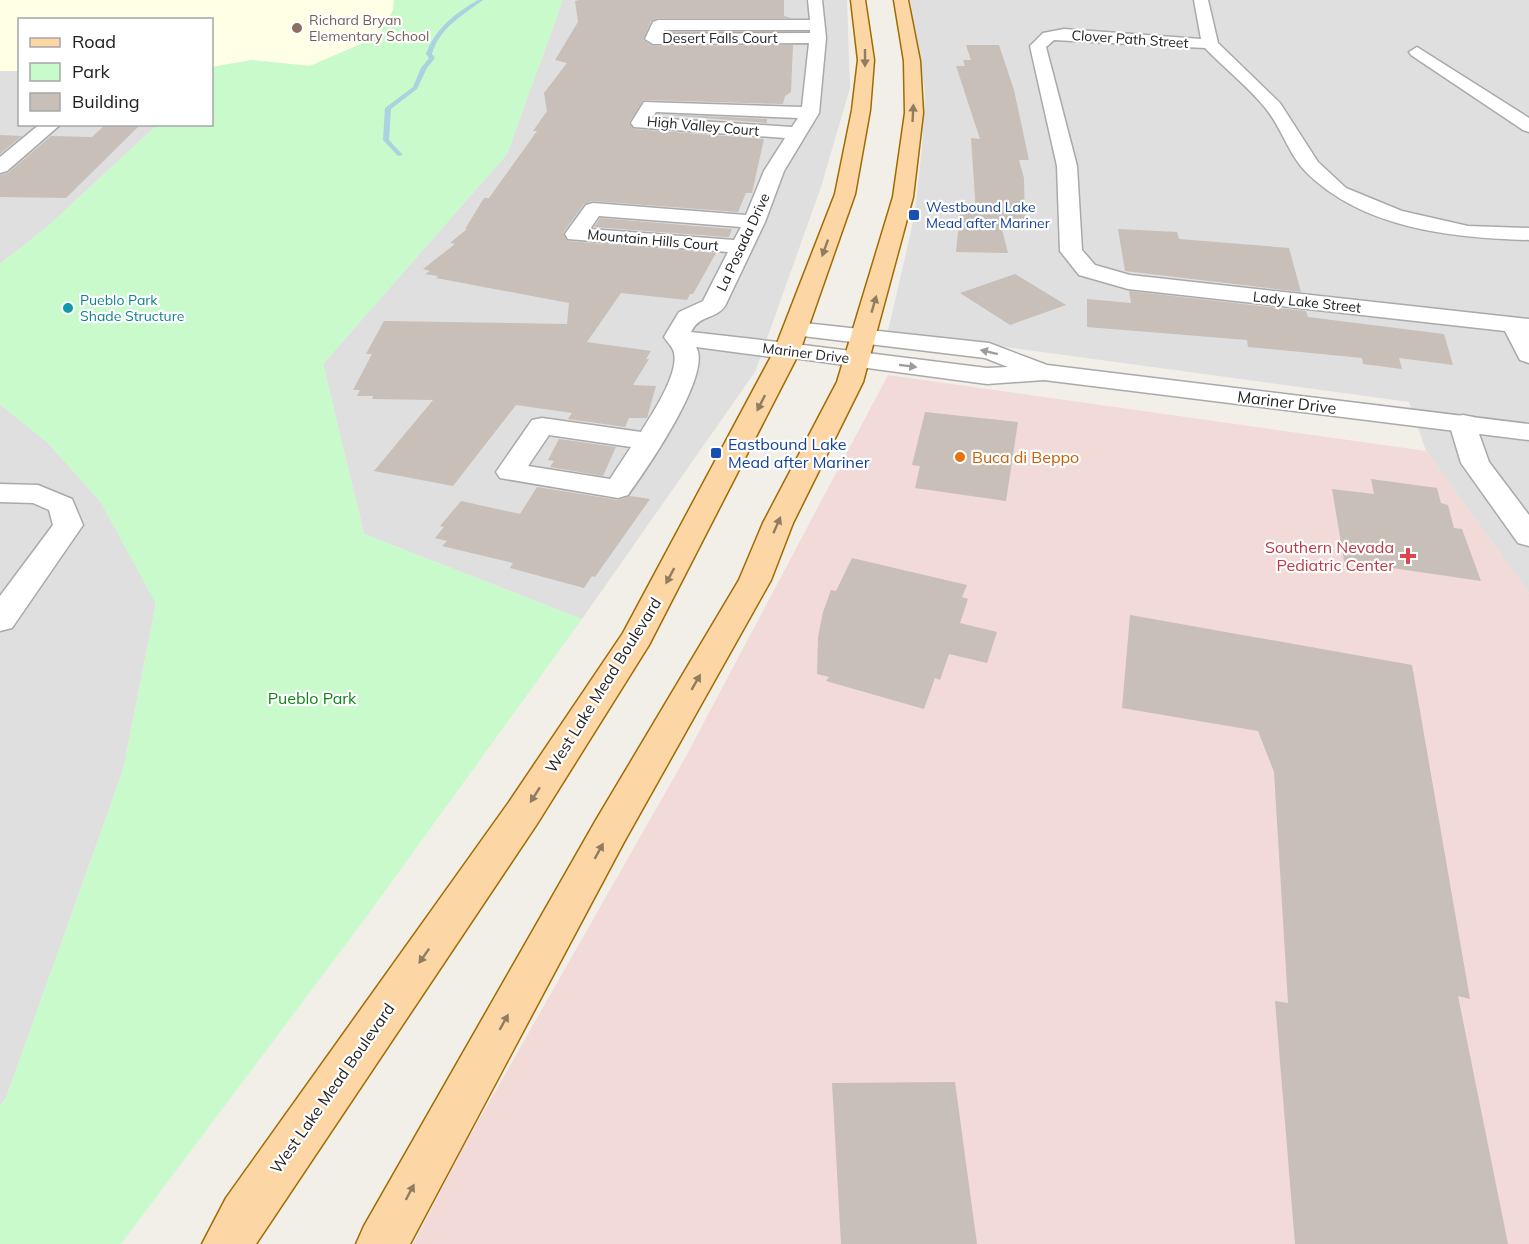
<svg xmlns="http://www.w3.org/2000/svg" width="1529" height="1244" font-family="Mulish,sans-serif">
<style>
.residential{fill:#e0dfdf}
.commercial{fill:#f2dad9}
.education{fill:#ffffe5}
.park{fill:#c8facc}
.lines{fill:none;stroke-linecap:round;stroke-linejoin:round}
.stream{fill:#aad3df;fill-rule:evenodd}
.building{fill:#c7bfb8}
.minor-casing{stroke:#a9a9a9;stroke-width:3}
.tertiary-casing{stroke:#a9a9a9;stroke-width:3}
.primary-casing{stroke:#a06b00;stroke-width:3}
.minor{fill:#fff;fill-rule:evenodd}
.tertiary{fill:#fff;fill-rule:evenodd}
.primary{fill:#fcd6a4;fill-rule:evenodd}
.oneway{fill:#8f7c63}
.oneway2{fill:#9c9c9c}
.education-dot{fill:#8d6e63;stroke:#fff;stroke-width:2}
.transit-dot{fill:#1a4fb4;stroke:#fff;stroke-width:2}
.culture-dot{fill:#0f9aa8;stroke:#fff;stroke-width:2}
.food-dot{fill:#e8710a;stroke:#fff;stroke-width:2}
.health-dot{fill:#e0444e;stroke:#fff;stroke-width:2}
.labels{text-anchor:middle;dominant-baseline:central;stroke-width:4.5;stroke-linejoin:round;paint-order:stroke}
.far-education-label{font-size:14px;fill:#785e54;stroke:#fff;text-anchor:start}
.far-street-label{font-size:14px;fill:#222;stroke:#fff}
.far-transit-label{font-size:14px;fill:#164399;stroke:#fff;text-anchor:start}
.far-culture-label{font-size:14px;fill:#0d838f;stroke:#fff;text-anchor:start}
.street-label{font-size:16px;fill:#222;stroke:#fff}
.transit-label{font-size:16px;fill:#164399;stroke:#fff;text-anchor:start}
.food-label{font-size:16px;fill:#c56008;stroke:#fff;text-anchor:start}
.health-label{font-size:16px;fill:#be3a42;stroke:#fff;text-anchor:end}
.park-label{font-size:16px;fill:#0c8416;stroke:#fff}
</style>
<rect width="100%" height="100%" fill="#f2efe9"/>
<path class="residential" d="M563,0H847L850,88L821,187L755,372L582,619L364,534L323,364L507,154Z
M910,0H1529V593L1426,451L1409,402L888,331L914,218L922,148L925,93Z
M0,71H19L20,124L157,125L48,226L0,264Z
M0,404L48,443L100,501L156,603L123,770L6,1098L0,1105Z"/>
<path class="commercial" d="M888,375L1426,451L1529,593V1244H413L463,1148L685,758Z"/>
<path class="education" d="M0,0H394L393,10L379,36L310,66L252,60L212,67V20H20L19,71H0Z"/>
<path class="park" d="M394,0H563L507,154L323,364L364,534L582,619L364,920L121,1244H0V1105L6,1098L123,770L156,604L100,501L48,443L0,404V264L48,226L157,125L212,124V67L252,60L310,66L379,36L393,10Z"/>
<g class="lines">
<path class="stream" d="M478,0H483C462,16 440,27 432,54L435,58L427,68L417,89L391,109L389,140L403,155L398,156L383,140L385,108L413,87L421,68L429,58L426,54C435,29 455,13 478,0Z"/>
</g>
<path class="building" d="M579,0H784V16L791,18H658L651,21L643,40L653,46L793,45L791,92L785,96L783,104L644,100L629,123L634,129L764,139L752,193H746L738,212L592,201L584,204L563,233L568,241L716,253L693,294H690L687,300L621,293L587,342L651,351L646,359H649L633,385L656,386L647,418H629L625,427L568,419L572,413L516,405L453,486L374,471L433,400L372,399L373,396H357L360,390H353L372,354H366L384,321L567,324L569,303L436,278L438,276L425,274L430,271L423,269L455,244L450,243L467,229H465L484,198H489L537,131H533L547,111L544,93L567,63L555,60L578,22L575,1Z
M966,45H999L1014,90L1029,160H1019L1024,178L1025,226L1001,225L1008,253L956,252L960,212L976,213L971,138L980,139L956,66H965L963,60H971Z
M657,114L767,119V123Z
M106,124H141L66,198L0,197V175L8,173L51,136L92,137Z
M0,135L22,136L0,154Z
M600,218L732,229L729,237H725L594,227Z
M1118,229L1177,232L1179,239L1289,248L1301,292L1125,271Z
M1015,274L1066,305L1010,325L960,293Z
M1129,291L1306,311L1308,317L1444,334L1453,365L1399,358L1402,369L1363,364L1362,358L1248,347L1247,340L1087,327V299L1131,303Z
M925,412L1018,422L1006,501L915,488L920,466L912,465Z
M559,439L616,447L603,476L550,467L554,461L548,460Z
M1371,479L1437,488L1441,503L1448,505L1454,528L1462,529L1481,581L1344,561L1332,489L1374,494Z
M537,487L618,500L630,496L650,499L595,577L592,576L584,588L510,568L513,563L442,546L447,541L435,538L444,527L440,526L461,501L520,514Z
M852,558L967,585L962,597L968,599L960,623L997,632L987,663L949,654L940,680L935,678L924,709L826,681L829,677L817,674L818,637L823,612L831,590L836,591Z
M1130,615L1412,665L1470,999L1458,996L1508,1244H1295L1275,1001L1288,1003L1274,772L1258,731L1122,708Z
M955,1082L977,1244H841L832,1083Z"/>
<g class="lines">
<defs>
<path id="minor" d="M808,0H822L826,38L819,113L784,171L765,222L725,306C715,320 700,314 691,332L787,343L796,346L800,351L796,356L787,359L696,347C713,374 646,470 628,495L618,498L500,478L496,472L532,420L542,418L641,432C652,414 679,374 674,353C673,347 667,342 664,337L679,312L703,301L728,252L568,239L565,234L586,205L593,203L746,215L764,171L785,138L634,127L631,123L644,102L802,107L809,43L653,44L645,39L653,22L658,20H810ZM664,30H810V33L663,34ZM656,112L798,118L792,127L652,118ZM599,216L741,227L734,240L590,229ZM549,435L631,447L610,479L528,466Z
M1194,0H1208L1218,43L1280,103L1318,162L1346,188L1402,211L1468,226L1529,228V240C1453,238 1363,229 1306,172C1289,155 1282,129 1267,110C1250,88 1225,69 1205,48L1054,40L1046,47L1077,166L1082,250L1095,265L1130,275L1529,319V363L1520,360L1505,331L1128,289L1079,275L1060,251L1057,166L1030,46L1043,33L1064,29L1201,39Z
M1417,47L1529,118V132L1523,130L1411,55L1409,52Z
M40,124H61L7,171L0,173V157Z
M1463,415L1473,417L1489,462L1529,515V546L1518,543L1461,463L1449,423L1453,417Z
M0,484L38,485L72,499L83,525L12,628L0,631V596L53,525L49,510L33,503L0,502Z"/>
<path id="tertiary" d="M795,322L989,343L1047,365L1529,424V440L1044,380L987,384L778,356L774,351L778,346L787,343L987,368L1008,367L985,358L786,334L783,329L786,324Z"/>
<path id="primary" d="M851,0H865L874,60L870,110L855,194L800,351L649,645L537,824L256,1244H202L226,1198L509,802L623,633L774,351L835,194L852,110L858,60Z
M894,0H908L920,61L923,113L913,197L863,382L793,523L771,580L624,842L410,1244H356L364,1226L596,820L739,580L763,523L837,382L893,197L905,113L904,61Z"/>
</defs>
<use href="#minor" class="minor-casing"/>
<use href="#tertiary" class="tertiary-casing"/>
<use href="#primary" class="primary-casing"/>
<use href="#minor" class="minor"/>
<use href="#tertiary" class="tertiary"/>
<use href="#primary" class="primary"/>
</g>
<defs><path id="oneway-solid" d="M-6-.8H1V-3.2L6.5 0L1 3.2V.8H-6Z" transform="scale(1.5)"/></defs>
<g class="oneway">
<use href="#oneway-solid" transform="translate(865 58) rotate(90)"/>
<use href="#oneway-solid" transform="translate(913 113) rotate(-87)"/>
<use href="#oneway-solid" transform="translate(825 248) rotate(110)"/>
<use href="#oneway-solid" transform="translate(874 304) rotate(-74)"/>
<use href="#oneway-solid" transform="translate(761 403) rotate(117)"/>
<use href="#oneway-solid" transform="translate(777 525) rotate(-66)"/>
<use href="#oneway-solid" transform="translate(670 576) rotate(118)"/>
<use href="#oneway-solid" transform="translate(696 682) rotate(-60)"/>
<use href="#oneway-solid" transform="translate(535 795) rotate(123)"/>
<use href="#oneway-solid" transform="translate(599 851) rotate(-61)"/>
<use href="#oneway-solid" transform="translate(424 956) rotate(125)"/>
<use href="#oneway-solid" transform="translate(504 1022) rotate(-61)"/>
<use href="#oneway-solid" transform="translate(410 1192) rotate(-62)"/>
</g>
<g class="oneway2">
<use href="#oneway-solid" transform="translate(989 352) rotate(-166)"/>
<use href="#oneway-solid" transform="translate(908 366) rotate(7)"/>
</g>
<circle class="education-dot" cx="297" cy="28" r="6"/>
<g class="transit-dot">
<rect x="908" y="209" width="12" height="12" rx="3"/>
<rect x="710" y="447" width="12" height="12" rx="3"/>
</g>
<circle class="culture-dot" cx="68" cy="308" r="6"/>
<circle class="food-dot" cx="960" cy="457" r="6"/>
<path class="health-dot" d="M1405 547h6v6h6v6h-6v6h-6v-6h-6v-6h6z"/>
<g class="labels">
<g class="far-education-label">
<text x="309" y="20">Richard Bryan<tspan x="309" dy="16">Elementary School</tspan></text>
</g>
<g class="far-street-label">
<text x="720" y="38">Desert Falls Court</text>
<text transform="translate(1130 39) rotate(4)">Clover Path Street</text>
<text transform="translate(703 126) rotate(5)">High Valley Court</text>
<text transform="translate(653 240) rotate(5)">Mountain Hills Court</text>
<text transform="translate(743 242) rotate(-65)">La Posada Drive</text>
<text transform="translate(1307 302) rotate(6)">Lady Lake Street</text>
<text transform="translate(806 353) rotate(7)">Mariner Drive</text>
</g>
<g class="far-transit-label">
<text x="926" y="207">Westbound Lake<tspan x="926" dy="16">Mead after Mariner</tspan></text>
</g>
<g class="far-culture-label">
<text x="80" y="300">Pueblo Park<tspan x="80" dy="16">Shade Structure</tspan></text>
</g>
<g class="street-label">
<text transform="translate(1287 402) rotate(7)">Mariner Drive</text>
<text transform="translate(603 685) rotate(-58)">West Lake Mead Boulevard</text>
<text transform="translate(332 1088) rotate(-55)">West Lake Mead Boulevard</text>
</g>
<g class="transit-label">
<text x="728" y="444">Eastbound Lake<tspan x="728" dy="18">Mead after Mariner</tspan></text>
</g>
<g class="food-label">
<text x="972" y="457">Buca di Beppo</text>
</g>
<g class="health-label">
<text x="1394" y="547">Southern Nevada<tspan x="1394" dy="18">Pediatric Center</tspan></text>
</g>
<g class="park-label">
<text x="312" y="698">Pueblo Park</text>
</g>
</g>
<rect x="18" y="18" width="195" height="108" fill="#ffffff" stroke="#a7a7a7" stroke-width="1.5"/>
<rect x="30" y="38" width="30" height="9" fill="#fcd6a4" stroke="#a7a7a7" stroke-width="1.5"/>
<text x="72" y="48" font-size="18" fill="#222222">Road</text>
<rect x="30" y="63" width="30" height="18" fill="#c8facc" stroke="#a7a7a7" stroke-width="1.5"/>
<text x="72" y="78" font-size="18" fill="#222222">Park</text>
<rect x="30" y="93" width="30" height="18" fill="#c7bfb8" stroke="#a7a7a7" stroke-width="1.5"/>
<text x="72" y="108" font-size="18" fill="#222222">Building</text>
</svg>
